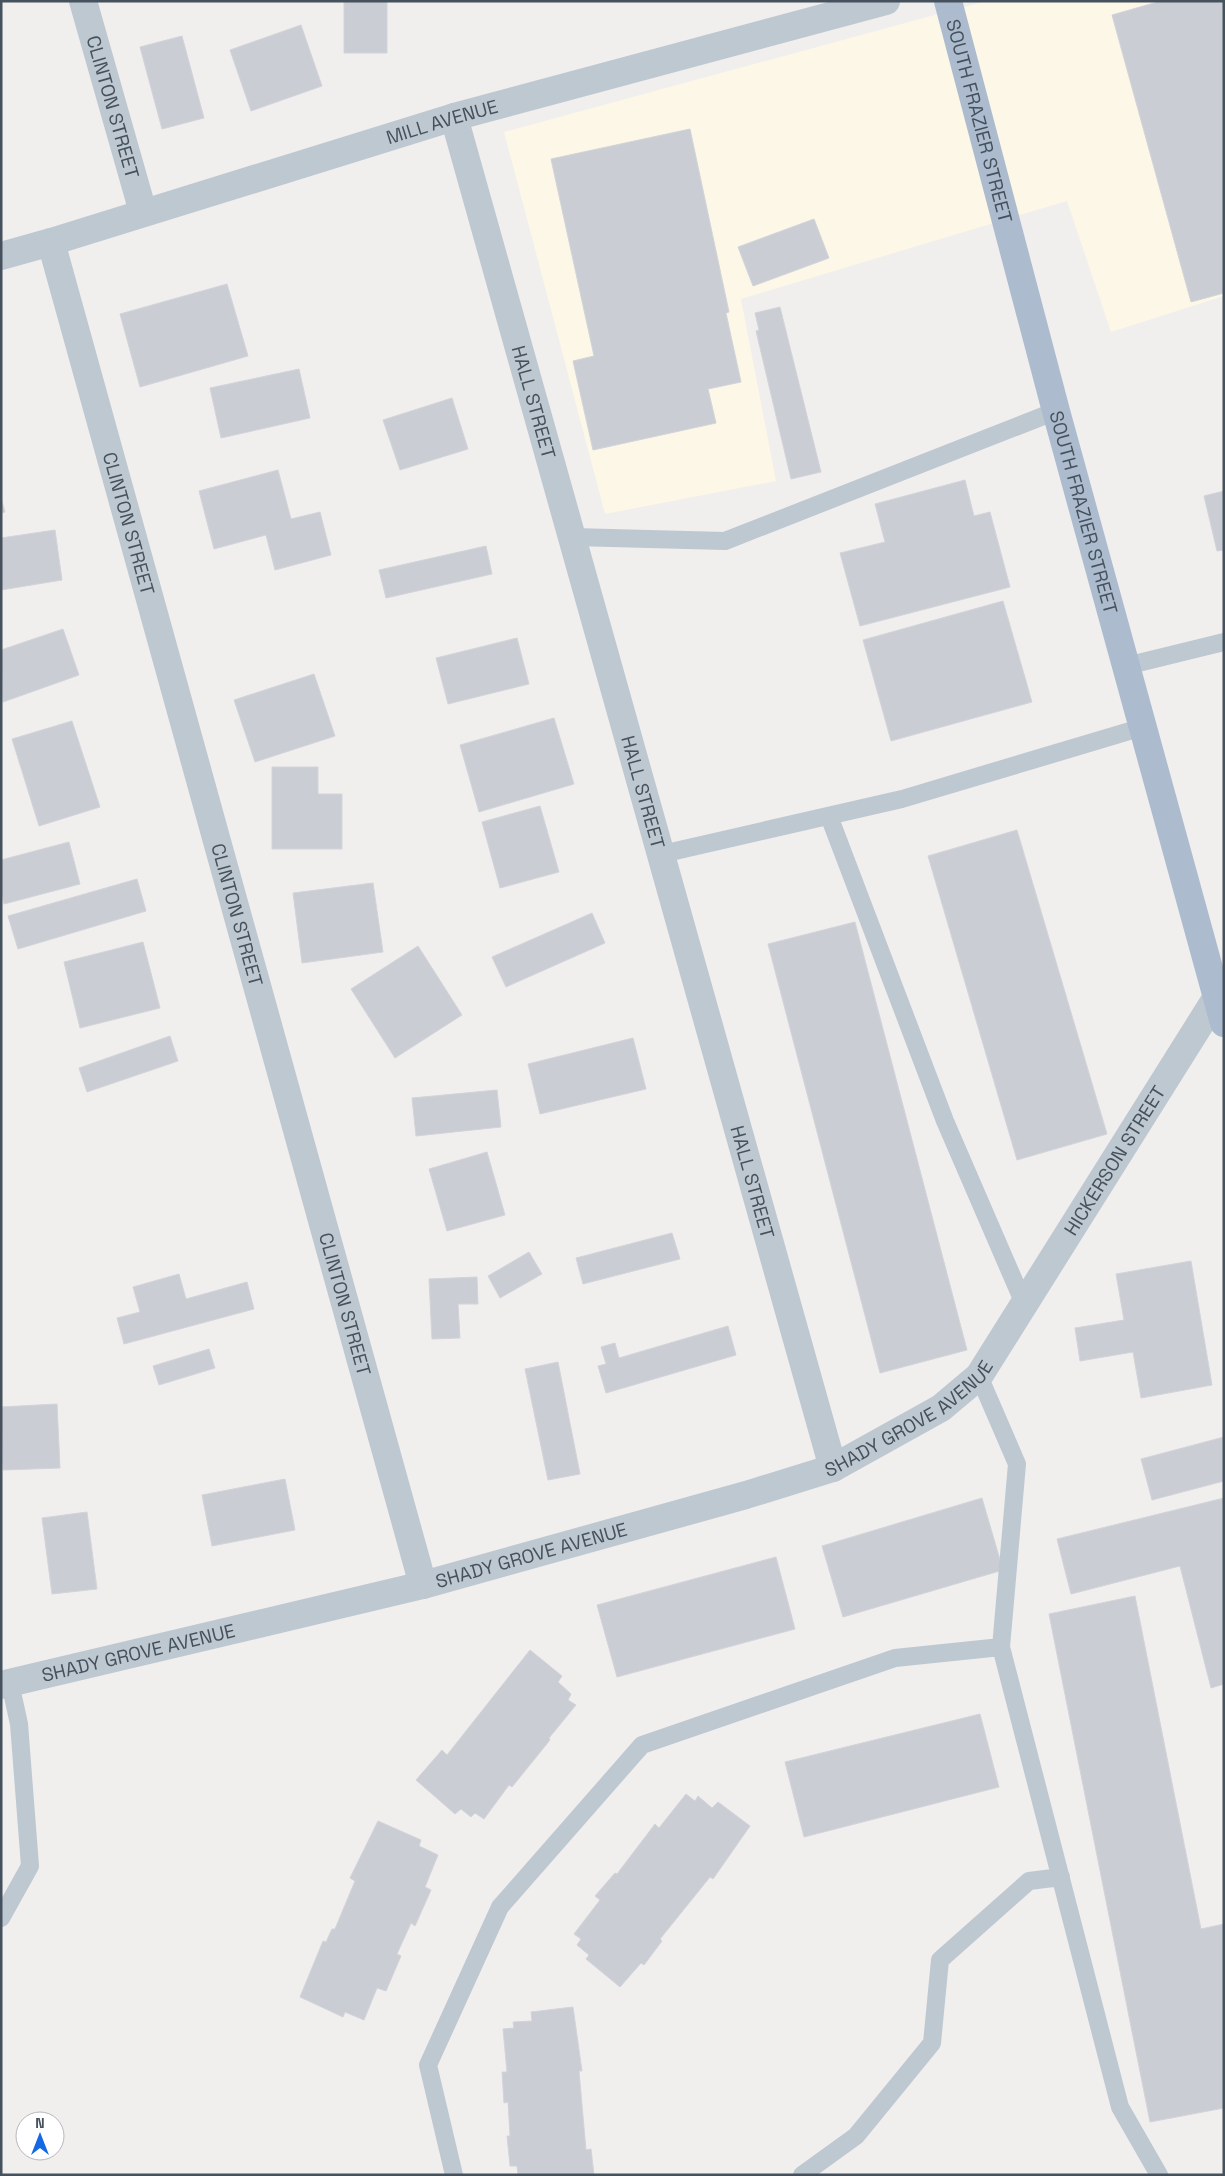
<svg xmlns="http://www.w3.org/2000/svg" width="1225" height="2176" font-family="'Space Grotesk',sans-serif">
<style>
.commercial{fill:#fcf7e6}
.building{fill:#cacdd3;stroke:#d2d4da}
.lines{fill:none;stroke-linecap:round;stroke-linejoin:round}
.service{stroke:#bec8d1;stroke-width:18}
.minor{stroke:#bec8d1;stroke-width:28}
.tertiary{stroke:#bec8d1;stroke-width:28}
.primary{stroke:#acbcce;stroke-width:28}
.labels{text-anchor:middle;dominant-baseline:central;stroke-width:5;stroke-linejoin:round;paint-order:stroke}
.street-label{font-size:19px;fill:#45515c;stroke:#fff}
</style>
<rect width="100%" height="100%" fill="#f1eeee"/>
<path class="commercial" d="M986,1H1224V296L1111,332L1067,201L741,299L776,481L605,514L504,132Z"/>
<path class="building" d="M344,1H387V53H344Z
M1161,1H1224V293L1191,302L1112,15Z
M301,25L322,86L251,111L230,50Z
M182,36L204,118L162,129L140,47Z
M690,129L729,312L726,313L741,382L708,389L716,423L593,450L573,361L594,356L551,159Z
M814,219L829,258L753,286L738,247Z
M227,284L248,356L140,387L120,314Z
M780,307L821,472L791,479L756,331L759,330L755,313Z
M299,369L310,418L221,438L210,388Z
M452,398L468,449L400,470L383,420Z
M278,470L291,519L320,512L331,555L275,570L266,535L214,549L199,491Z
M965,480L974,516L990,512L1010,587L860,626L840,553L885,542L875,504Z
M1224,491V550L1217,551L1204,496Z
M1,498L5,512L1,513Z
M55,530L62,580L1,590V538Z
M486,546L492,574L386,598L379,570Z
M1003,601L1032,702L891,741L863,640Z
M63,629L79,675L3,702L1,650Z
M517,638L529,684L448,704L436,658Z
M314,674L335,736L255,762L234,700Z
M554,718L574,784L479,812L460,745Z
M72,721L100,807L39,826L12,739Z
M272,767H318V794H342V849H272Z
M540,806L559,872L500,888L482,822Z
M1017,830L1107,1134L1017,1160L928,856Z
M69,842L80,884L4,904L1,892V860Z
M137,879L146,911L18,949L8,916Z
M373,883L383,952L302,963L293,893Z
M592,913L605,943L506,987L492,957Z
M855,922L967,1350L880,1373L768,944Z
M143,942L160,1008L80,1028L64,962Z
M418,946L462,1015L395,1058L351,989Z
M170,1036L178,1061L87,1092L79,1068Z
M633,1038L646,1089L540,1114L528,1064Z
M497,1090L501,1127L416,1136L412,1098Z
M487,1152L505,1215L447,1231L429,1169Z
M672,1233L680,1259L583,1284L576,1258Z
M529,1252L542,1274L500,1298L488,1276Z
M1191,1261L1212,1385L1141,1398L1133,1352L1080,1361L1075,1328L1124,1320L1116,1274Z
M179,1274L186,1299L247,1282L254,1309L124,1344L117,1318L140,1312L133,1287Z
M477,1277L478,1304H458L460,1338L432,1339L429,1279Z
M728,1326L736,1355L606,1393L598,1366L606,1364L601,1347L615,1343L619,1358Z
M209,1349L215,1368L159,1385L153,1366Z
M558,1362L580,1474L548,1480L525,1369Z
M57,1404L60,1468L3,1470L1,1407Z
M1224,1437V1481L1152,1500L1141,1459Z
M285,1479L295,1530L212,1546L202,1495Z
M982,1498L1003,1570L843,1617L822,1546Z
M1224,1498V1684L1211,1688L1180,1566L1071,1594L1057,1539Z
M87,1512L97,1589L52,1594L42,1518Z
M776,1557L795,1629L617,1677L597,1605Z
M1135,1596L1201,1929L1224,1924V2108L1150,2122L1049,1614Z
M530,1650L562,1676L558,1682L571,1694L568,1700L576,1705L549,1738L550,1740L512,1787L509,1785L484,1819L475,1813L471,1817L461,1809L455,1814L416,1780L442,1750L447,1755Z
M980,1714L999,1787L804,1837L785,1762Z
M686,1794L695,1801L698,1796L712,1808L718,1802L750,1826L713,1879L710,1877L660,1939L662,1941L644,1965L641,1963L620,1987L586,1959L589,1955L577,1945L581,1939L574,1934L600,1900L595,1896L615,1873L617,1874L655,1824L659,1828Z
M378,1821L421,1840L419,1846L438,1855L425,1887L431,1890L415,1926L411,1923L397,1954L401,1956L386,1991L377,1988L364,2020L345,2012L343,2017L300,1997L323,1941L326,1942L332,1929H335L355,1881L350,1878Z
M573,2007L582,2071H579L586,2150L591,2149L594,2175H518L517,2166H510L507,2136H510L508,2102L504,2103L502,2072H507L503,2029L514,2028L513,2022L532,2021L531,2012Z"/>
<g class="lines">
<path class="service" d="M573,537L725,541L1056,411
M1126,666L1224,642
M829,816L945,1121L1025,1306
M662,854L902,799L1143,727
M979,1376L1017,1464L1001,1647L1120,2107L1159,2175
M1,1918L30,1866L19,1724L10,1683
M454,2175L428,2065L500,1907L642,1745L895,1658L1001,1647
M802,2175L856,2136L932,2043L940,1960L1029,1881L1061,1877"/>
<g class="minor">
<path id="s1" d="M83,1L143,212"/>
<path id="s2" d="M454,117L833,1468"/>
<path id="s3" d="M51,242L423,1585"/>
<path id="s4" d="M1,1685L423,1585L746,1495L833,1468L941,1408L979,1376L1217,997"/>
</g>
<path class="tertiary" id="s5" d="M1,256L51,242L454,117L886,1"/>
<path class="primary" id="s6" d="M948,1L1056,411L1224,1023"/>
</g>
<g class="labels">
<g class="street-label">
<text stroke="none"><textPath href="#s1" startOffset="110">CLINTON STREET</textPath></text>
<text stroke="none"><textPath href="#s6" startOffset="124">SOUTH FRAZIER STREET</textPath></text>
<text stroke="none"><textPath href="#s5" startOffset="461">MILL AVENUE</textPath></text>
<text stroke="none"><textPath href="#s2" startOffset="296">HALL STREET</textPath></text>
<text stroke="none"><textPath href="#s6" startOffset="529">SOUTH FRAZIER STREET</textPath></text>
<text stroke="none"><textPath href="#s3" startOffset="292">CLINTON STREET</textPath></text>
<text stroke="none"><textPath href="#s2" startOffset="701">HALL STREET</textPath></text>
<text stroke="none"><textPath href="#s3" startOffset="698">CLINTON STREET</textPath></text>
<text stroke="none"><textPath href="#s4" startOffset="1288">HICKERSON STREET</textPath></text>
<text stroke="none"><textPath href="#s2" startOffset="1106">HALL STREET</textPath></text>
<text stroke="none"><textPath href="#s3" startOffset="1102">CLINTON STREET</textPath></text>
<text stroke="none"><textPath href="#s4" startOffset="951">SHADY GROVE AVENUE</textPath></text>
<text stroke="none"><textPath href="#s4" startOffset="546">SHADY GROVE AVENUE</textPath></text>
<text stroke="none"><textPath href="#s4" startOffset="141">SHADY GROVE AVENUE</textPath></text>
</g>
</g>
<rect width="1225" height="2176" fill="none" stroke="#45515c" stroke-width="5"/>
<g transform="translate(40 2136)"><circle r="24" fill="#ffffff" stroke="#b5b9be"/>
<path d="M0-4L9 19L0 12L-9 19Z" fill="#1368e6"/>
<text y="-8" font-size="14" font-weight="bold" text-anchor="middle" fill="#45515c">N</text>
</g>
</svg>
